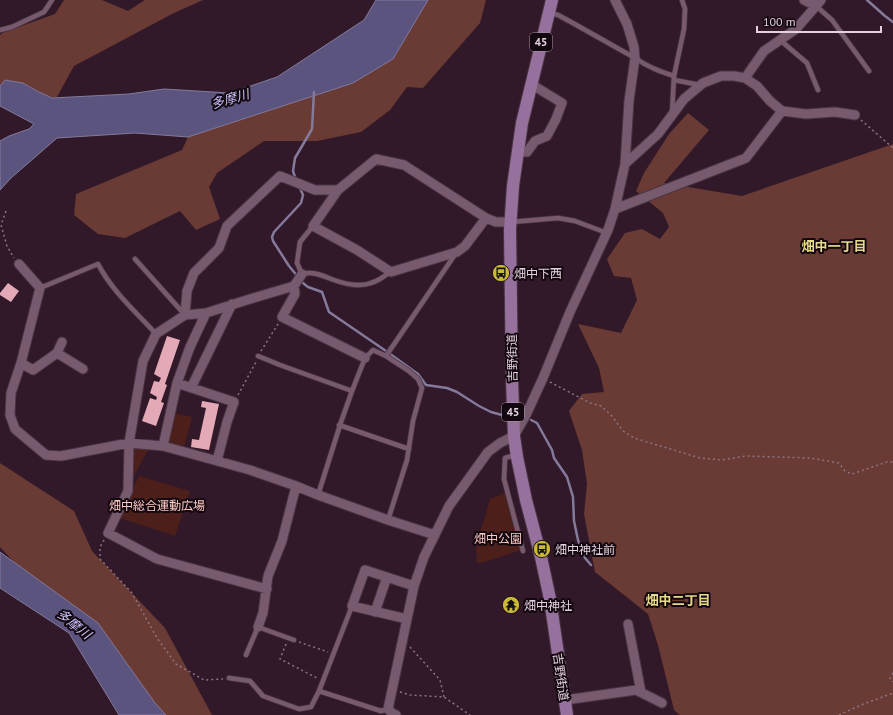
<svg xmlns="http://www.w3.org/2000/svg" width="893" height="715" font-family="'PT Sans','Noto Sans JP',sans-serif">
<style>
.green{fill:#4c1f1b}
.forest{fill:#6a3a34}
.water{fill:#5b547f;stroke:#847a9b}
.lines{fill:none;stroke-linecap:round;stroke-linejoin:round}
.stream{stroke:#847a9b;stroke-width:2.5}
.building{fill:#e3a9b6}
.lane-casing{stroke:#493543;stroke-width:6}
.street-casing{stroke:#493543;stroke-width:11}
.primary-casing{stroke:#493543;stroke-width:14}
.path{stroke:#8a7583;stroke-width:1.5;stroke-dasharray:2 3;stroke-linecap:butt}
.lane{stroke:#785a6e;stroke-width:4.5}
.street{stroke:#785a6e;stroke-width:9}
.primary{stroke:#97719e;stroke-width:12}
.labels{text-anchor:middle;dominant-baseline:central;stroke-width:4;stroke-linejoin:round;paint-order:stroke}
.shield{fill:#130810;stroke:#a595a0;stroke-width:1}
.shield-label{font-size:11px;font-weight:bold;fill:#e3d2dd}
.poi-label{font-size:12px;fill:#e3d2dd;stroke:#130810;text-anchor:start}
.street-label{font-size:12px;fill:#e3d2dd;stroke:#130810}
.park-label{font-size:12px;fill:#fdc9c2;stroke:#130810}
.water-label{font-size:13px;font-style:italic;fill:#cbc4fd;stroke:#130810}
.neighbourhood-label{font-size:13px;font-weight:bold;fill:#e5d98a;stroke:#130810}
</style>
<rect width="100%" height="100%" fill="#32192a"/>
<path class="green" d="M174,413L192,417L184,447L167,443Z
M134,447L149,449L133,477Z
M139,476L190,491L175,536L120,518Z
M507,492L521,550L485,562L477,563L476,548L478,536L483,524L490,499Z"/>
<path class="forest" d="M64,0H102L128,11L145,0H203L174,13L74,66L57,97C45,99 35,88 24,84C19,81 11,81 5,80L0,86V35L2,33L55,14Z
M428,0H486L480,23L423,88L407,87L390,110L361,132L317,141H264L217,173L209,187L220,219L196,230L180,211L125,238L98,234L74,215L76,194L182,150L188,137L353,83L393,59Z
M688,113L709,130L664,183L742,196L893,144V715H680L674,710L658,645L648,614L595,572L584,514L587,484L582,450L569,411L582,394L604,392L599,368L578,324L621,333L637,300L631,278L614,276L607,259L625,233L642,229L660,239L669,227L663,213L636,191L644,173L669,134Z
M0,463L74,511L92,551L165,628L212,715H166L14,562L0,547Z"/>
<path class="water" d="M376,0H428L393,59L353,83L188,137L135,133L57,138L11,178L0,190V141L9,136L29,129L34,124L0,106V86L5,80L23,83L37,91L52,98L129,94L164,89L230,93L277,77L364,20Z
M0,552L98,623L155,703L166,715H119L69,633L0,588Z"/>
<g class="lines">
<path class="stream" d="M867,0L885,16L893,22
M296,180L293,171L295,158L312,129L314,92
M299,186L303,195L301,203L274,232L272,237L273,241L289,266L303,283L308,287L322,292L329,312L386,351L418,374L426,385L447,388L457,392L479,406L491,412L502,415
M531,420L537,423L552,450L554,458L567,477L573,497L574,521L578,540L585,558L591,565"/>
</g>
<path class="building" d="M8,283L19,291L11,302L0,295V293Z
M167,336L180,340L165,384L167,385L161,402L164,403L156,426L142,421L150,398L156,400L157,397L150,393L154,381L159,382L161,378L154,374Z
M202,401L219,404L209,450L191,447L192,439L199,440L206,408L201,407Z"/>
<g class="lines">
<defs>
<path id="lane" d="M816,6L832,20L869,71
M550,13L558,15L571,22L635,58C648,67 659,71 674,76
M0,30L12,27L44,12L52,0
M780,40L807,63L818,90
M674,80L700,85
M672,113L674,76L684,29L685,9L682,0
M511,222L558,218L575,221L607,233
M313,226L300,242L297,263L302,274C314,271 323,276 334,280C345,284 360,287 371,283C378,281 385,276 390,272
M135,259L185,315
M40,288L98,264C112,291 136,312 156,334
M258,356L280,365L352,391
M386,356L456,253
M339,425L409,449
M516,455L505,458L504,479L523,551
M318,495L341,422L352,391L365,358L373,350L386,356L409,371L418,379L422,388L413,421L407,460L388,520
M246,655L258,627L294,640
M229,678L250,681L263,696L299,709L311,707L319,691L352,606
M319,691L381,711L388,709"/>
<path id="street" d="M804,0L816,6
M745,78L764,51L796,29L816,6L821,0
M517,152H527L535,141L547,136L556,119L562,103L531,84
M625,164L658,134L684,99L703,83L721,76H734L745,78L757,86L770,101L782,111L806,114L835,112L855,115
M338,190L313,226L357,250L391,272L457,252L465,246L486,218
M615,209L746,158L782,111
M19,264L40,288L21,363L11,393L10,415L15,429L46,455L61,456L129,443L163,446L250,470L296,486L318,495L388,520L435,535
M294,286L295,294L282,317L365,358
M185,315L187,291L194,273L219,248L227,226L280,176L315,190H338L376,159L404,165L486,218L496,222H511
M57,353L83,369
M21,363L33,370L57,353L62,342
M177,383L234,402L227,422L217,461
M191,388L232,304
M163,446L177,383L190,347L206,313
M267,589L157,559L108,533L128,491L129,443L143,361L156,334L185,315L206,313L250,299L294,286L302,274
M375,612L387,577
M407,619L352,606L365,570L414,586
M628,624L641,692
M258,627L263,613L268,576L282,541L296,486
M565,700L636,690L662,703
M396,715L392,713L388,709L414,586L424,557L449,506L488,452L500,443L514,436L526,415L543,378L570,312L608,230L615,209L625,164L629,101L635,58L634,47L627,24L615,0"/>
<path id="primary" d="M552,0L522,123L513,186L510,230L512,380L514,436L517,457L526,500L541,557L550,599L567,715"/>
</defs>
<use href="#lane" class="lane-casing"/>
<use href="#street" class="street-casing"/>
<use href="#primary" class="primary-casing"/>
<path class="path" d="M861,120L893,148
M6,211L1,225L7,246L14,258
M261,351L278,324
M550,382L590,403L601,406L612,416L623,431L634,438L700,458L722,460L746,456L810,458L839,463L845,471L852,474L887,462H893
M238,395L256,362
M104,540L100,547V559L132,593L157,638L176,664L204,680L223,679
M299,642L328,652
M286,644L280,659L317,678
M410,647L440,680L444,697
M893,673L890,678L893,682
M400,692L410,695L444,697L470,715
M839,715L861,705L893,693"/>
<use href="#lane" class="lane"/>
<use href="#street" class="street"/>
<use href="#primary" class="primary"/>
</g>
<defs>
<symbol id="bus-disc" viewBox="-11 -11 22 22"><circle r="9.5" fill="#ccb938" stroke="#130810"/><path d="M-5-6H5V4H4V6H2V4H-2V6H-4V4H-5ZM-3.5-4V0h7V-4ZM-3.5 1.2v1.5H-2V1.2ZM2 1.2v1.5H3.5V1.2Z" fill="#111"/></symbol>
<symbol id="temple-disc" viewBox="-11 -11 22 22"><circle r="9.5" fill="#ccb938" stroke="#130810"/><path d="M0-6L5-2H3V0L6.5 2.5H4V6H1.5V3h-3V6H-4V2.5H-6.5L-3 0V-2H-5Z" fill="#111"/></symbol>
</defs>
<g fill-rule="evenodd">
<use href="#bus-disc" x="491" y="263" width="20" height="20"/>
<use href="#bus-disc" x="532" y="539" width="20" height="20"/>
<use href="#temple-disc" x="501" y="595" width="20" height="20"/>
</g>
<g class="labels">
<g class="shield">
<rect x="530" y="33" width="22" height="18" rx="3"/>
<rect x="502" y="403" width="22" height="18" rx="3"/>
</g>
<g class="shield-label">
<text x="541" y="42">45</text>
<text x="513" y="412">45</text>
</g>
<g class="poi-label">
<text x="514" y="273">畑中下西</text>
<text x="555" y="549">畑中神社前</text>
<text x="524" y="605">畑中神社</text>
</g>
<g class="street-label">
<text transform="translate(512 358) rotate(-91)">吉野街道</text>
<text transform="translate(561 677) rotate(82)">吉野街道</text>
</g>
<g class="park-label">
<text x="157" y="505">畑中総合運動広場</text>
<text x="498" y="538">畑中公園</text>
</g>
<g class="water-label">
<text transform="translate(230 99) rotate(-16)">多摩川</text>
<text transform="translate(74 624) rotate(39)">多摩川</text>
</g>
<g class="neighbourhood-label">
<text x="834" y="246">畑中一丁目</text>
<text x="678" y="600">畑中二丁目</text>
</g>
</g>
<path d="M757 26v6h124v-6" fill="none" stroke="#e3d2dd" stroke-width="2"/>
<text x="763" y="26" font-size="12" fill="#e3d2dd" stroke="#130810" stroke-width="3" paint-order="stroke">100 m</text>
</svg>
